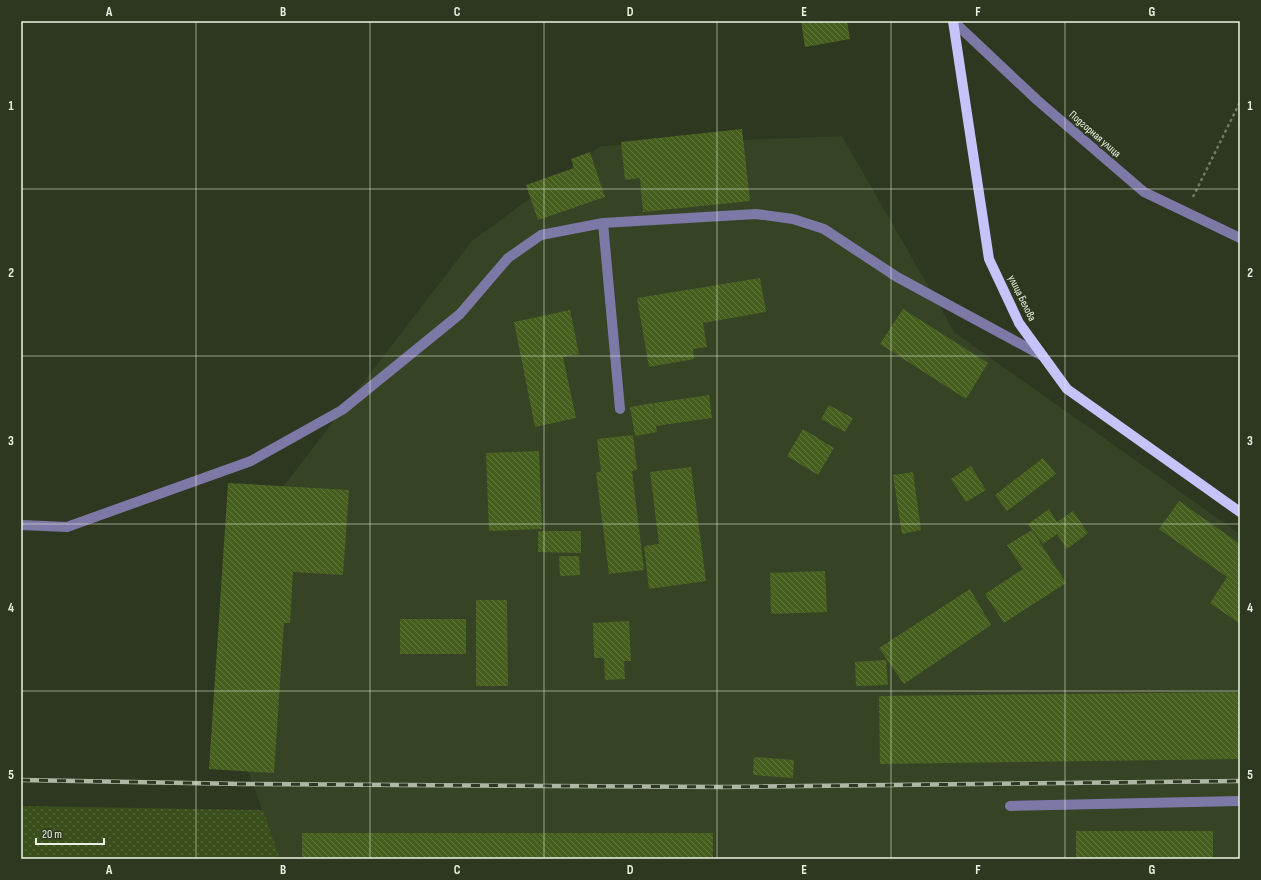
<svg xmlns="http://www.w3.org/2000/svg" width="1261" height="880" font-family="'Sofia Sans Condensed',sans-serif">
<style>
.built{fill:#364325}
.grass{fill:url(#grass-dots)}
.building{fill:url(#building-back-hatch)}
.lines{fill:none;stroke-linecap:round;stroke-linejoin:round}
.path{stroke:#707965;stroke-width:2.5;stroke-dasharray:3 3;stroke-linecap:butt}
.minor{stroke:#7d79a7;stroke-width:10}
.major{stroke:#c6c3fb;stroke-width:10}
.rail-casing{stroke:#aeb6a5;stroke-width:4.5}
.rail{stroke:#2e3821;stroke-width:3;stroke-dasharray:9;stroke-linecap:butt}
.grid{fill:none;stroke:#ebf2e3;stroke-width:1;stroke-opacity:0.55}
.labels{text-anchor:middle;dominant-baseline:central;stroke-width:4;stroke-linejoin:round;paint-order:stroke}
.street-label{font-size:11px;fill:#ebf2e3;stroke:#2e3821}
.neatline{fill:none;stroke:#ebf2e3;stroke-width:1.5}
.grid-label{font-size:13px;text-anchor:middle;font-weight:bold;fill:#ebf2e3}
</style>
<defs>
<pattern id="grass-dots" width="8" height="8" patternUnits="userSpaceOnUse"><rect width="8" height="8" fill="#3b4f1c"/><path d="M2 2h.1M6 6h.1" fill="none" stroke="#58693d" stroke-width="1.8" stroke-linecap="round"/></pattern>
<pattern id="building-back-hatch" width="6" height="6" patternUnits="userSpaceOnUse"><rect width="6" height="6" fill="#465f1e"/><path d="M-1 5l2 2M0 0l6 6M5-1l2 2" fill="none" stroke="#61763f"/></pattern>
</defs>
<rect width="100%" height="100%" fill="#2e3821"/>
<path class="built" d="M842,136L955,333L1240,534V859H280L241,751L283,487L472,241L601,146Z"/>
<path class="grass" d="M21,806L263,810L280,859H21Z"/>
<path class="building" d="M801,21H847L850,39L805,47Z
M742,129L750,201L643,212L640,178L625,180L621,142Z
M590,152L605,197L538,220L526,185L574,168L571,159Z
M760,278L766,312L703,323L707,347L693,349L694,359L649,367L637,298Z
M903,309L988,363L966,399L880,344Z
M570,310L579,354L563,357L576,418L535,427L514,322Z
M709,395L712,418L656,426L657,432L635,436L630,407L653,403L655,417L654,403Z
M829,405L853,418L845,432L821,419Z
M803,429L834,448L818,475L787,456Z
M633,435L637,470L632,471L644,570L609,574L596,473L601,471L597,439Z
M539,451L542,529L489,531L486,453Z
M1043,458L1056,474L1007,511L995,495Z
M971,466L986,490L966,502L951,479Z
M691,467L706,581L649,589L644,546L659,544L650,472Z
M913,472L921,530L902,534L893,475Z
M228,483L349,490L343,575L293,572L290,623H284L274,773L209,769Z
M1179,501L1240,544V624L1210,603L1227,577L1159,529Z
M1049,509L1057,522L1073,511L1088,533L1067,549L1057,534L1043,544L1028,524Z
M1032,530L1066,583L1004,623L985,594L1023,569L1007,545Z
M538,531H581V553L538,552Z
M559,556H579L580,575L560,576Z
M825,571L827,612L771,614L770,573Z
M970,589L991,625L904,684L879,648Z
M476,600H507L508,686H476Z
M400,619H466V654H400Z
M629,621L631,661H624L625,679L605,680L604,658H594L593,623Z
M886,660L888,685L856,686L855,662Z
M1240,692V759L880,764L879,696Z
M754,757L794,760L793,778L753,775Z
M1076,831H1213V859H1076Z
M302,833H713V859H302Z"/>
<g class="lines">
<path class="path" d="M1193,197L1240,102"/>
<path class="minor" d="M953,21L1037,100L1144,192L1240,238
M620,409L603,223L756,214L793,219L824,229L897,277L1043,356
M21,525L67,527L251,461L342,410L460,314L508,258L541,235L603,223
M1010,806L1240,801"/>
<path class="major" d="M953,21L989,259L1019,323L1067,389L1240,512"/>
<defs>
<path id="rail" d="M21,780L243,784L726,787L1240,781"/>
</defs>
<use href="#rail" class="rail-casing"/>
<use href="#rail" class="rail"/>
</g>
<path class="grid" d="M196,21V859M370,21V859M544,21V859M717,21V859M891,21V859M1065,21V859M21,189H1240M21,356H1240M21,524H1240M21,691H1240"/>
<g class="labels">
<g class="street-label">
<text transform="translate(1095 134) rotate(41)">Подгорная улица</text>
<text transform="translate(1022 298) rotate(64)">улица Белова</text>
</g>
</g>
<rect width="1261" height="880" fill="none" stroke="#2e3821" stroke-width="44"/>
<path d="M36 838v6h68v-6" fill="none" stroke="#ebf2e3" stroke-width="2"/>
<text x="42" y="838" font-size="12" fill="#ebf2e3" stroke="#2e3821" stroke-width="3" paint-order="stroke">20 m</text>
<rect x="22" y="22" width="1217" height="836" class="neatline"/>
<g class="grid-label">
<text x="109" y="16">A</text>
<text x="283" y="16">B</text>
<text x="457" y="16">C</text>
<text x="630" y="16">D</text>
<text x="804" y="16">E</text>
<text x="978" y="16">F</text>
<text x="1152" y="16">G</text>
<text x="11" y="110">1</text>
<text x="1250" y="110">1</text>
<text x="11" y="277">2</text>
<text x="1250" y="277">2</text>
<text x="11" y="445">3</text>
<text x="1250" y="445">3</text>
<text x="11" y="612">4</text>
<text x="1250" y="612">4</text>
<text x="11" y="779">5</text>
<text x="1250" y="779">5</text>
<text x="109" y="874">A</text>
<text x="283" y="874">B</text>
<text x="457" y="874">C</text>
<text x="630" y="874">D</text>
<text x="804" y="874">E</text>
<text x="978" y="874">F</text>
<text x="1152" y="874">G</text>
</g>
</svg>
